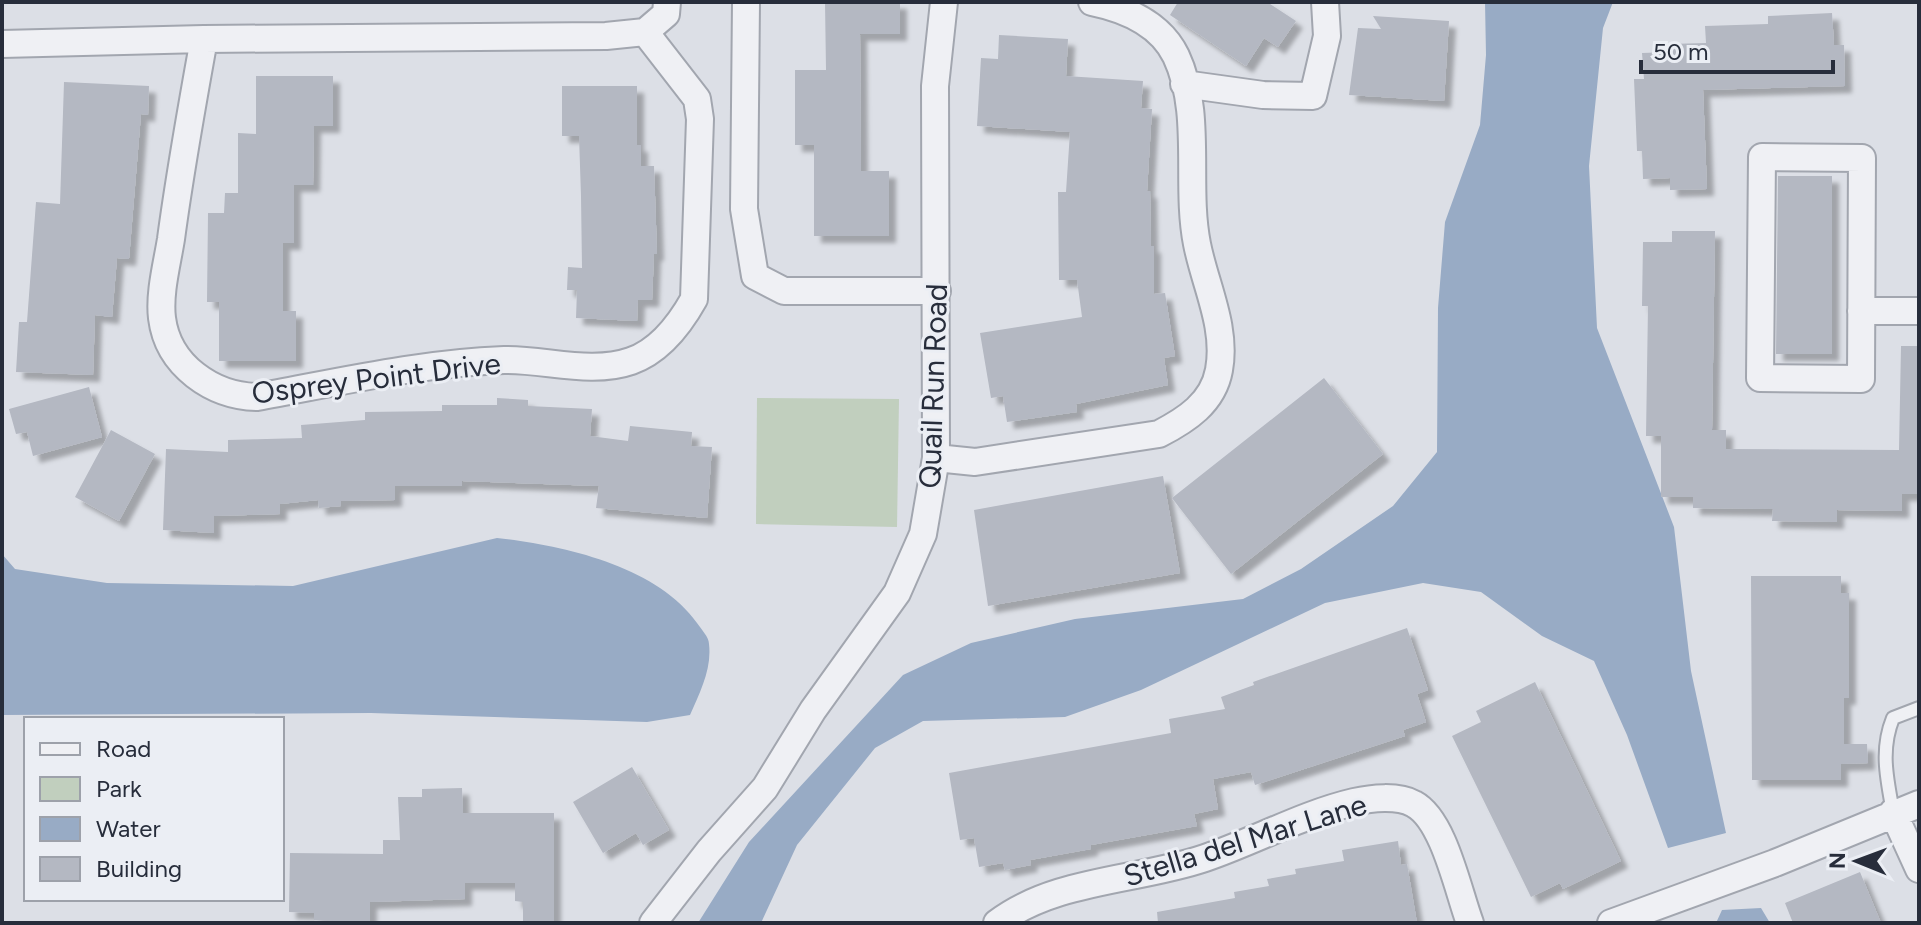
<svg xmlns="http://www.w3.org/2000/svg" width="1921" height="925" font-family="Figtree,sans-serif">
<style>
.green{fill:#c1cfbe}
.water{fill:#98abc5}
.building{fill:#b4b8c2;filter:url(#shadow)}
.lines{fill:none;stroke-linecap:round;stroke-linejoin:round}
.service-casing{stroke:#a2a6af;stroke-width:16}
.minor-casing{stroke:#a2a6af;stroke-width:30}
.service{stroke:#eff0f4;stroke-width:12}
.minor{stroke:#eff0f4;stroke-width:26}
.labels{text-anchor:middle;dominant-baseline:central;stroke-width:6;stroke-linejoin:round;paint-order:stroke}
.street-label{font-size:30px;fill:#272d3b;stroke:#ebeef4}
</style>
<defs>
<filter id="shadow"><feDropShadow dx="7" dy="7" stdDeviation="2" flood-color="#0004"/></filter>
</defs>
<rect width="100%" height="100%" fill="#dcdfe6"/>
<path class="green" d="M757,398L899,399L897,527L756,524Z"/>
<path class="water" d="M1485,2H1613L1603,28L1589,166L1597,328L1674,527L1691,671L1726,833L1668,848L1627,735L1594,661L1542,636L1481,592L1423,583L1325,603L1141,690L1065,717L923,721L875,748L797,845L761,923H698L749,842L903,675L971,643L1075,619L1243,599L1301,569L1393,506L1437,452L1438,308L1445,222L1480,125L1486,55Z
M497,538C562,545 657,566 697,623C701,629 709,637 709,644C712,669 700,692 690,715L647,722L371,713L2,715V554L15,569L107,583L293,586Z
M1761,908L1770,923H1716L1722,910Z"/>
<path class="building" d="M825,2H900V34H860L861,171H889V236H814V145H795V70H826Z
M1178,2H1267L1296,21L1278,47L1264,38L1246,66L1170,15Z
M1832,13L1834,45H1844L1845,86L1703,90L1707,189L1670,190V178L1643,179L1642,151H1637L1634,79H1644L1642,53L1669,52V44L1706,43L1705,26L1768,24V16Z
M1373,16L1449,21L1444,101L1349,95L1358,28L1381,29Z
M999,35L1068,39L1066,76L1143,81L1141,108L1152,109L1147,191H1150L1151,246H1154V294L1165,293L1175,356L1164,358L1168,385L1076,404L1077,412L1007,422L1003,396L991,398L980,333L1082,317L1077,280H1059L1058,192H1066L1070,132L977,126L981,58L998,59Z
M256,76H333V126H314L313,185H294V243H283V311H296V361H219V302H207L208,213H224L225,193H238V133L256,134Z
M64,82L149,86L148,115L141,114L129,259L117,258L112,317L95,315L93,375L16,372L19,322H27L36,202L60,204Z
M562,86H637V145H641V166H654L657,254H654L652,300H638L637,321L576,318L577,290H567L568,267L582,268L581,196L579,136H562Z
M1778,176H1832V354H1776Z
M1672,231H1715L1712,430H1726V449L1899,450L1901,346H1919V494H1902V511L1837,510V522L1772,521L1773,509L1693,508V497H1661V436H1646L1648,306H1642L1643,242H1672Z
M1324,378L1383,454L1231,574L1172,498Z
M89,387L102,437L33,456L27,432L16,434L9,409Z
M497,398L528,400V406L592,409L590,436L628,441L630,426L692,432L691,446L712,447L707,518L596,508L599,486L462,481V486H395V500L341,501V506L319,508L318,500L280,504V514L214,516V533L163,530L166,449L228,452V440L302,438L301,425L365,420V412L442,411V405H497Z
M111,430L155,454L119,521L75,497Z
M1163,476L1180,573L988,606L974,510Z
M1751,576H1841V593H1849V698H1844V744H1867L1868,763L1841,764V780H1752Z
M1407,628L1428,690L1417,694L1426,722L1403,730L1405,736L1255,785L1251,772L1213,779L1218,809L1194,814L1197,826L1091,845V849L1030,860L1031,865L1005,870L1003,863L979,867L974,838L960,840L949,773L1171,733L1169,719L1225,709L1221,697L1254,685L1253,682Z
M1535,682L1621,861L1563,889L1560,883L1531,897L1452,736L1481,722L1476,711Z
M632,767L669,830L643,845L636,833L603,853L573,802Z
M462,788L463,813H554V923H523V902L515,901V883H465V899L370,902V923L314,920V913L289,912L290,853L383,854V840H400L398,797H422V789Z
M1398,841L1401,865L1407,864L1417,923H1158L1157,912L1235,898L1234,892L1269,886L1267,879L1296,874L1295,869L1344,861L1342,850Z
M1860,872L1881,923H1793L1785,903Z"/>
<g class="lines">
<defs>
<path id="service" d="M1893,812C1887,779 1880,750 1893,718L1919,708"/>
<path id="minor" d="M746,2L744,209L755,276L784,291H937
M204,39C192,105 180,172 171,239C167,264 159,293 162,318C168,366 213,396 257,397C339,382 421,363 504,360C545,359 591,375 631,361C660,351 680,324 694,299L700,119L697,99L645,32
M2,44L204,39L606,36L645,32L666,14L667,2
M1184,84L1263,95L1313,96L1327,36L1325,2
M1762,157L1862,158L1861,379L1760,378Z
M1861,311H1919
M936,458L975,462L1159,434C1186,420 1213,403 1219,370C1227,327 1205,285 1197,244C1185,184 1203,113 1176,56C1160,23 1126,9 1092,2
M1893,812L1919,869
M653,923L709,851L765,788L813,710L897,593L923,534L936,458L935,86L944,2
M997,923C1055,879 1138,881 1205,858C1255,841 1303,814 1354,802C1371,798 1398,795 1414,804C1444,820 1458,891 1470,923
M1611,923L1775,863L1919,804"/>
</defs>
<use href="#service" class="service-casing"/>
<use href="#minor" class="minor-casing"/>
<use href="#service" class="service"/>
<use href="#minor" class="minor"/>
</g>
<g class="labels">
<g class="street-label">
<text transform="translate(376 378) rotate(-7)">Osprey Point Drive</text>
<text transform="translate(933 386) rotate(-88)">Quail Run Road</text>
<text transform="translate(1245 840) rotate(-17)">Stella del Mar Lane</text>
</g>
</g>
<rect width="1921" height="925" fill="none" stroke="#272d3b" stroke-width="8"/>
<rect x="24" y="717" width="260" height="184" fill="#ebeef4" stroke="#9da1aa" stroke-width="2"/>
<rect x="40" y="743" width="40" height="12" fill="#eff0f4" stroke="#9da1aa" stroke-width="2"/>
<text x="96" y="757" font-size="24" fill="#272d3b">Road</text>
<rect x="40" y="777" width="40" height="24" fill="#c1cfbe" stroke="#9da1aa" stroke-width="2"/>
<text x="96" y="797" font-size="24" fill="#272d3b">Park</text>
<rect x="40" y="817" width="40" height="24" fill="#98abc5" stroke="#9da1aa" stroke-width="2"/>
<text x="96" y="837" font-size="24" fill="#272d3b">Water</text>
<rect x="40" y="857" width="40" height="24" fill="#b4b8c2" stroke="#9da1aa" stroke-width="2"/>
<text x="96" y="877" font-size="24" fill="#272d3b">Building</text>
<g transform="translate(1857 861) rotate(271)" stroke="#ebeef4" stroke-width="6" paint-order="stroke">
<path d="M0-6L14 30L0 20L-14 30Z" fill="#272d3b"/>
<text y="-12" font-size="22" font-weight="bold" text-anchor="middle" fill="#272d3b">N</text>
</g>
<path d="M1641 60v12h192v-12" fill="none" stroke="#272d3b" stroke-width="4"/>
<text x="1653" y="60" font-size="24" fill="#272d3b" stroke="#ebeef4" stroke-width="6" paint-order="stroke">50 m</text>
</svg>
